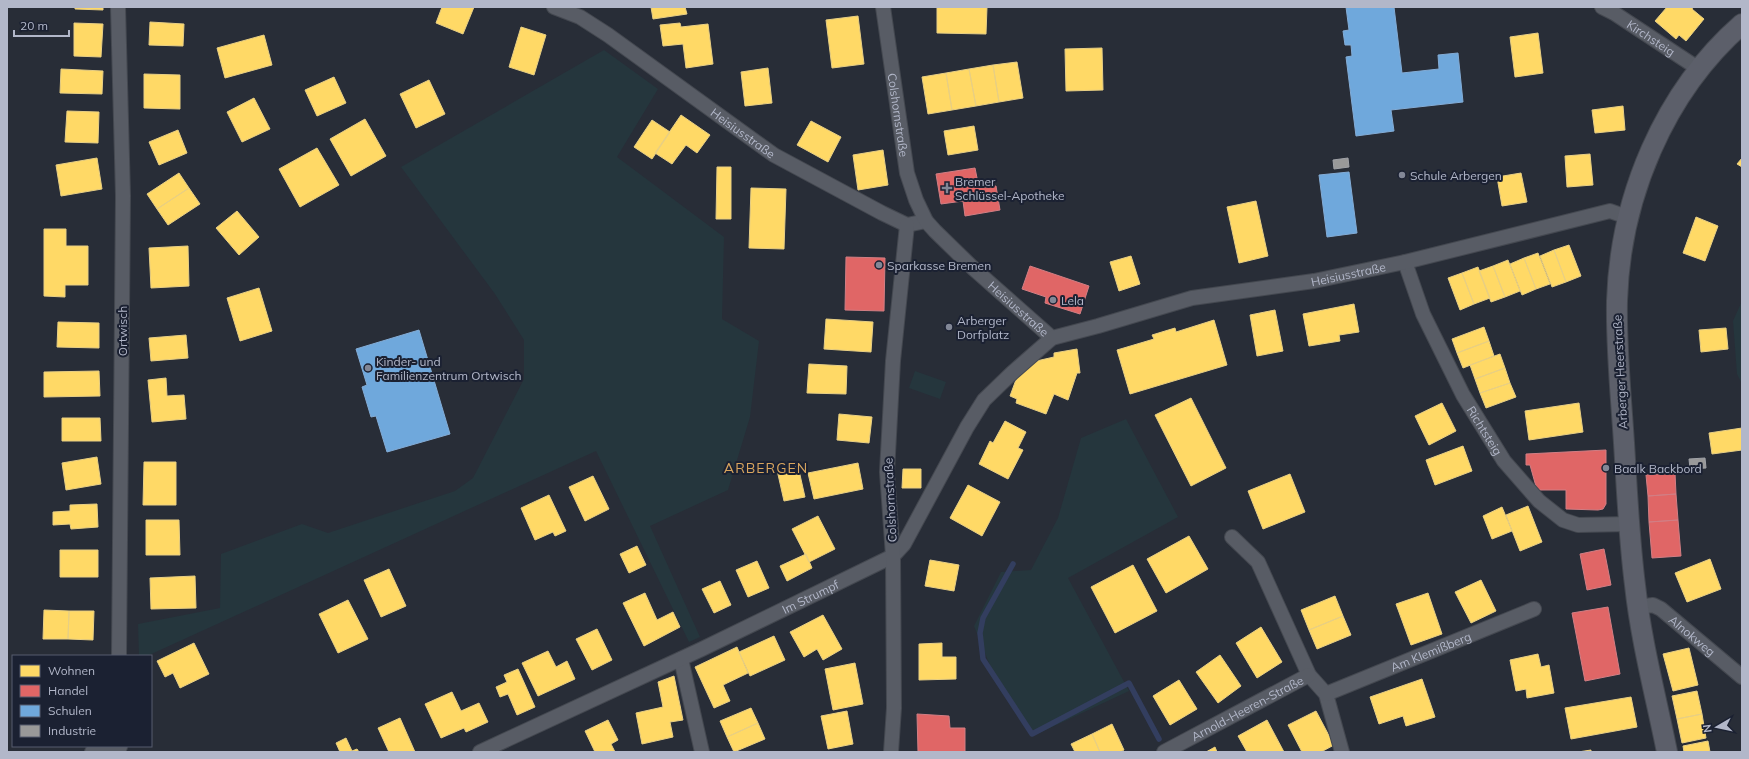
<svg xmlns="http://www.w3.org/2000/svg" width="1749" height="759" font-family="Mulish,sans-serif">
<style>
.green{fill:#25363d}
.homes{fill:#ffd966;stroke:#e8cf84}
.shops{fill:#e06666;stroke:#d27e84}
.schools{fill:#6fa8dc;stroke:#83acd6}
.industry{fill:#999;stroke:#a0a2a7}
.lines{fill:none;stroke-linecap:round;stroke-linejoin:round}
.stream{stroke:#333e5f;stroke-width:5.5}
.minor-casing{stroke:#444850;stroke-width:16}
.secondary-casing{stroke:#444850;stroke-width:22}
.minor{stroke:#585c65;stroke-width:14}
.secondary{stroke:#5c5f6a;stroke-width:20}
.poi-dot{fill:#828796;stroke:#1b2132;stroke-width:1.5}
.labels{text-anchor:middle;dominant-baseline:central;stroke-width:4;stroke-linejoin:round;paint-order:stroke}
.street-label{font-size:12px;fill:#b2b7c9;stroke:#1b2132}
.poi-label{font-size:12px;fill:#b2b7c9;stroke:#1b2132;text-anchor:start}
.quarter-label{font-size:14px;letter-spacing:1px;fill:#d8a55e;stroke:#1b2132}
</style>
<rect width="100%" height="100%" fill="#282d37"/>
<path class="green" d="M604,50L658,89L617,157L724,237L722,319L759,341L750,417L728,490L650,526L700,637L689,642L596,451L147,656H139L138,624L220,608L221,554L302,524L328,533L455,491L473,478L524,379V340L495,294L401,167Z
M1742,301V384L1737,374L1733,321Z
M915,371L946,382L940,399L909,388Z
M1126,419L1178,517L1068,578L1129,691L1035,735L1000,690L974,626L1001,572L1031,570L1058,518L1081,438Z"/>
<path class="homes" d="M75,7H103V10L75,9Z
M442,7H474L463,34L436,23Z
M651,7H685L687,14L653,19Z
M937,7H987L986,34L937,33Z
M1667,7H1693L1692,9L1704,19L1686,41L1679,35L1676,39L1655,21Z
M858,16L864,64L832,68L826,20Z
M150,22L184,24L183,46L149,45Z
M74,23L103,24L101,57L74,56Z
M680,23L681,27L708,24L713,64L686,68L683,44L663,46L660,25Z
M521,27L546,35L534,75L509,67Z
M1538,33L1543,73L1515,77L1510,37Z
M264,35L272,65L225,78L217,48Z
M1102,48L1103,90L1066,91L1065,49Z
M1017,62L1023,98L999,102L993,65Z
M993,65L999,102L976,106L969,69Z
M768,68L772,103L745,106L741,72Z
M61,69L103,71L102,94L60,93Z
M969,69L976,106L952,110L946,73Z
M946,73L952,110L928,114L922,77Z
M144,74L180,75V109L144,108Z
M334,77L346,103L317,116L305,90Z
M429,80L445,114L416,128L400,94Z
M254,98L270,129L242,142L227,112Z
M1623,106L1625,130L1595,133L1592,110Z
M67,111L99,112L98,143L65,142Z
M681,115L710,135L697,153L686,145L672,164L655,153Z
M365,119L386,156L351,176L330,139Z
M652,120L670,132L652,159L634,147Z
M811,121L841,137L828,162L797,145Z
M974,126L978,150L948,155L944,131Z
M178,130L187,153L159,165L149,142Z
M317,148L339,185L300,207L279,169Z
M883,150L888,185L858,190L853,155Z
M1590,154L1593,185L1567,187L1565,156Z
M97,158L102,189L61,196L56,165Z
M1742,158V167L1737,164Z
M717,167H731V219H716Z
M179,173L189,188L157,209L147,194Z
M1521,173L1527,202L1502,206L1497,177Z
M189,188L200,204L168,225L157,209Z
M751,188L786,189L784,249L749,248Z
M1256,201L1268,256L1239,263L1227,207Z
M237,211L259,237L239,255L216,228Z
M1696,217L1718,226L1705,261L1683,253Z
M44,229H66V246H88V285H65V297L44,296Z
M1569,245L1581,276L1566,282L1554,250Z
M188,246L189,286L151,288L149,248Z
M1554,250L1566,282L1552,287L1540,256Z
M1538,253L1550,284L1536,289L1524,258Z
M1131,256L1140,284L1119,291L1110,262Z
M1524,258L1536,289L1522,295L1510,264Z
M1508,260L1520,291L1505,297L1493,266Z
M1493,266L1505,297L1491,302L1479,271Z
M1478,267L1490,298L1474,304L1462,273Z
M1462,273L1474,304L1460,310L1448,278Z
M259,288L272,331L240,341L227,298Z
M1354,304L1359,332L1339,335L1340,341L1309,346L1303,314Z
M1275,310L1283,351L1257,356L1250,315Z
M826,319L873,322L871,352L824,349Z
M1214,320L1227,365L1130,394L1117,350L1154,339L1152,335L1175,328L1176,332Z
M58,322L99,323V348L57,347Z
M1484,327L1489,341L1457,353L1452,339Z
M1726,328L1728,349L1701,352L1699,330Z
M186,335L188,358L151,361L149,338Z
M1489,341L1494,356L1463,368L1457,353Z
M1077,349L1080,373H1077L1068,400L1054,394L1046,414L1016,403L1017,399L1010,396L1017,377L1032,362L1054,357V353Z
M1500,354L1505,368L1475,379L1470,365Z
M809,364L847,366L846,394L807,393Z
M1505,368L1510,383L1480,393L1475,379Z
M99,371L100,396L44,397V372Z
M166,378L167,396L184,395L186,419L152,422L148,380Z
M1510,383L1516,397L1486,408L1480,393Z
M1191,398L1226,468L1191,486L1155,415Z
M1442,403L1456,431L1429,445L1415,416Z
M1579,403L1583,432L1529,440L1525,411Z
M839,414L872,417L869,443L837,440Z
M62,418H100L101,441H62Z
M1005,421L1026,432L1018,448L1023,450L1008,479L979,464L990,441L993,443Z
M1742,428V450L1712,454L1709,433Z
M1463,446L1472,471L1435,485L1426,460Z
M97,457L101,484L66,490L62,463Z
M144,462H176V505H143Z
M858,463L863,489L814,499L808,473Z
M798,466L805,497L784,501L777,470Z
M903,469H921V488H902Z
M1290,474L1305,512L1263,529L1248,491Z
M593,476L609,509L585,521L569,487Z
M968,485L1000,502L982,536L950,518Z
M549,495L566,531L555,536L553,532L535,540L521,508Z
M97,504L98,527L71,529L70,524L53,525V512L70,511V505Z
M1528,506L1542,542L1520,551L1506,515Z
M1502,507L1512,531L1492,539L1483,516Z
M818,516L835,549L809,562L792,529Z
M146,520H179L180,555H146Z
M1189,536L1208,569L1166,593L1147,559Z
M637,546L646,565L629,573L620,554Z
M60,550H98V577H60Z
M806,554L812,568L787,581L780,566Z
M1710,559L1721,589L1687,602L1675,573Z
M930,560L959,565L954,591L925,586Z
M757,561L769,588L748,597L736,570Z
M1133,565L1157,611L1115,633L1091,587Z
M389,569L406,606L381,617L364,580Z
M195,576L196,608L151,609L150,578Z
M1481,580L1496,611L1471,623L1455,592Z
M720,581L731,605L714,613L702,589Z
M645,593L657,620L673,612L680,627L644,646L623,603Z
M1428,593L1442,634L1411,645L1396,604Z
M1335,596L1343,616L1309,630L1301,610Z
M348,600L368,639L338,653L319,614Z
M44,610L69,611L68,639H43Z
M69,611H94L93,640L68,639Z
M823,615L842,649L823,660L817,649L804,657L790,632Z
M1343,616L1351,635L1317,649L1309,630Z
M1261,627L1282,662L1257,678L1236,643Z
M597,629L612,660L592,670L576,639Z
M774,636L785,660L750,676L739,652Z
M194,643L209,674L180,688L173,673L165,677L157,661Z
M942,643V657H956V679L919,680V644Z
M737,647L748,673L723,685L730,701L714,708L695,667Z
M1689,648L1698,685L1673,691L1663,654Z
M548,651L556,667L567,661L575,679L538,696L522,663Z
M1538,654L1541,667L1549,665L1554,693L1527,698L1526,689L1516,691L1510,660Z
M1220,655L1241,686L1218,703L1196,672Z
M855,663L863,704L833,710L825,669Z
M518,669L535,707L517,715L508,694L500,697L496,687L507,682L504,675Z
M674,676L683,720L670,722L673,737L642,744L636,713L663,707L658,682Z
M1422,679L1435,717L1406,726L1403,716L1379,724L1370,697Z
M1179,680L1197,709L1170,725L1153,696Z
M1697,691L1702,714L1677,719L1672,696Z
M452,692L461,711L479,703L488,722L466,732L464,728L441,738L425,704Z
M1631,697L1637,727L1571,739L1565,708Z
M751,708L758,723L727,737L720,721Z
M847,711L853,744L828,749L821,716Z
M1316,711L1334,745L1321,752H1302L1288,725Z
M1702,714L1706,738L1682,743L1677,719Z
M400,718L415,752H389L378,728Z
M608,720L618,740L611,744L615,752H595L585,731Z
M1267,720L1284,752H1247L1238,736Z
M758,723L765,739L734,752L727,737Z
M1112,724L1124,750L1120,752H1100L1092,734Z
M1092,734L1100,752H1075L1071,744Z
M346,738L352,751L357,749L359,752H340L336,743Z
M1708,741L1710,752H1684L1683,746Z
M1215,747L1217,752H1206Z
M1591,750V752H1578Z"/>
<path class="shops" d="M975,168L979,188L996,186L1000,210L965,216L963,201L941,204L936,174Z
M846,257L885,258L884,311L845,310Z
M1030,266L1089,286L1080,314L1045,303L1046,297L1022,289Z
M1606,450V504L1603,509L1598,510L1566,509V490H1537L1530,465H1526V454Z
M1675,473L1676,494L1648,496L1646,475Z
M1676,494L1678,520L1649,522L1648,496Z
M1678,520L1681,556L1652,558L1649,522Z
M1604,549L1611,585L1587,590L1580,554Z
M1608,607L1620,674L1585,681L1572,613Z
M917,714L949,716L950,728H965V752H918Z"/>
<path class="schools" d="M1346,7H1394L1402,73L1439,69L1438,55L1458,53L1463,102L1391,110L1394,131L1356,136L1346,57L1352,56L1351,45H1345L1343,31L1349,30Z
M1349,172L1357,233L1327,237L1319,175Z
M419,330L450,434L387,452L376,416L371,417L362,387L367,385L356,349Z"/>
<path class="industry" d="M1348,158L1349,167L1334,169L1333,160Z
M1705,458L1706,468L1690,469L1689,459Z"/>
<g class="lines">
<path class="stream" d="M1013,564L983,618L980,633L983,659L1032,734L1129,683L1159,739"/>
<defs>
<g id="minor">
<path d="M118,7L123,196L119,656"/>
<path id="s1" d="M554,7L580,17L608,35L774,155L882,213L907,225L926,221"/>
<path id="s2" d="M883,7L907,173L916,200L926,221L935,231L974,269L1052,338"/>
<path id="s3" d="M1602,7L1614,13L1699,69"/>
<path id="s4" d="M1405,262L1423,314L1463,395L1504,461L1539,501L1563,520L1578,525L1629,524"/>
<path d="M1232,537L1258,562L1309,675L1326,694L1342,752"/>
<path id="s5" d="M1638,607L1653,605L1661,609L1742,677"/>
<path d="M681,659L702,752"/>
<path id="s6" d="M1326,694L1534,609"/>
<path d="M92,752L120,747"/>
<path id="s7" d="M480,752L702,649L893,556L904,544L967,427L984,400L1012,373L1052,338L1098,326L1192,298L1314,281L1405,262L1610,211L1627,217"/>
<path d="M891,752L894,708L893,556L887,472L893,361L907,225"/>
<path id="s8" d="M1164,752L1309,675"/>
</g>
<path id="secondary" d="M1667,752C1656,697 1641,641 1635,585C1629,538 1627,491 1624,443C1621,396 1616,348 1617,301C1620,198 1664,92 1742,24"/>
</defs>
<use href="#minor" class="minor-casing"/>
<use href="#secondary" class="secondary-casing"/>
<use href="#minor" class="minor"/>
<use href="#secondary" class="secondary"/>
</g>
<g class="poi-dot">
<circle cx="1402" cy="175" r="4"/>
<path d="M945 182h4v4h4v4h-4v4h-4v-4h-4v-4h4z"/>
<circle cx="879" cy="265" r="4"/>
<circle cx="1053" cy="300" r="4"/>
<circle cx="949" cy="327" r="4"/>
<circle cx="368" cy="368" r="4"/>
<circle cx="1606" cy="468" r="4"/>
</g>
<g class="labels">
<g class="street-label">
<text stroke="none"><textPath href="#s3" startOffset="58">Kirchsteig</textPath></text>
<text stroke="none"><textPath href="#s2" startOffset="109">Colshornstraße</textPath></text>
<text stroke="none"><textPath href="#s1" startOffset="228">Heisiusstraße</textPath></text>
<text stroke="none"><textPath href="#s7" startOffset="1034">Heisiusstraße</textPath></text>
<text stroke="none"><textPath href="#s2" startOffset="347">Heisiusstraße</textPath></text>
<text transform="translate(122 331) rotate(-90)">Ortwisch</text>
<text transform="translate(1620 372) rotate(-93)">Arberger Heerstraße</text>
<text stroke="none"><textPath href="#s4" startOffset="187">Richtsteig</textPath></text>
<text transform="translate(890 500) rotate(-93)">Colshornstraße</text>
<text stroke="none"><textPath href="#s7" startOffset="365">Im Strumpf</textPath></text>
<text stroke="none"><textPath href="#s5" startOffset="65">Alnokweg</textPath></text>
<text stroke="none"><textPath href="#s6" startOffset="113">Am Klemißberg</textPath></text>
<text stroke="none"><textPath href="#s8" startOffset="94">Arnold-Heeren-Straße</textPath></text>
</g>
<g class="poi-label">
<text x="1410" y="175">Schule Arbergen</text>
<text x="955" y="181">Bremer<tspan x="955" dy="14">Schlüssel-Apotheke</tspan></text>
<text x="887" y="265">Sparkasse Bremen</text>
<text x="1061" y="300">Lela</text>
<text x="957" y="320">Arberger<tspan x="957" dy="14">Dorfplatz</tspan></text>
<text x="376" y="361">Kinder- und<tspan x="376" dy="14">Familienzentrum Ortwisch</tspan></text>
<text x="1614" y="468">Baalk Backbord</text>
</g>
<g class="quarter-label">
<text x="766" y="468">ARBERGEN</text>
</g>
</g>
<rect width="1749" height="759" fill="none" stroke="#b2b7c9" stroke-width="16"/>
<rect x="12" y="655" width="140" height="92" fill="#1b2132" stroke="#575d6e"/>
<rect x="20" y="665" width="20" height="12" fill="#ffd966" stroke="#575d6e"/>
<text x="48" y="675" font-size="12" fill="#b2b7c9">Wohnen</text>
<rect x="20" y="685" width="20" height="12" fill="#e06666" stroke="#575d6e"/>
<text x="48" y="695" font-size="12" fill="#b2b7c9">Handel</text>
<rect x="20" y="705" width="20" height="12" fill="#6fa8dc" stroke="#575d6e"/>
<text x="48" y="715" font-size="12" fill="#b2b7c9">Schulen</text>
<rect x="20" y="725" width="20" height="12" fill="#999999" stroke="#575d6e"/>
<text x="48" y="735" font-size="12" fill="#b2b7c9">Industrie</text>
<g transform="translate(1717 727) rotate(261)" stroke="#1b2132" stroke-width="3" paint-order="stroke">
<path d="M0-3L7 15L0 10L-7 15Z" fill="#b2b7c9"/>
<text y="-6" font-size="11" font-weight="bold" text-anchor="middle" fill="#b2b7c9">N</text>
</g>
<path d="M14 30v6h55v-6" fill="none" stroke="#b2b7c9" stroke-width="2"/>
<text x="20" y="30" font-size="12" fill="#b2b7c9" stroke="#1b2132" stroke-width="3" paint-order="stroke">20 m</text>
</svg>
